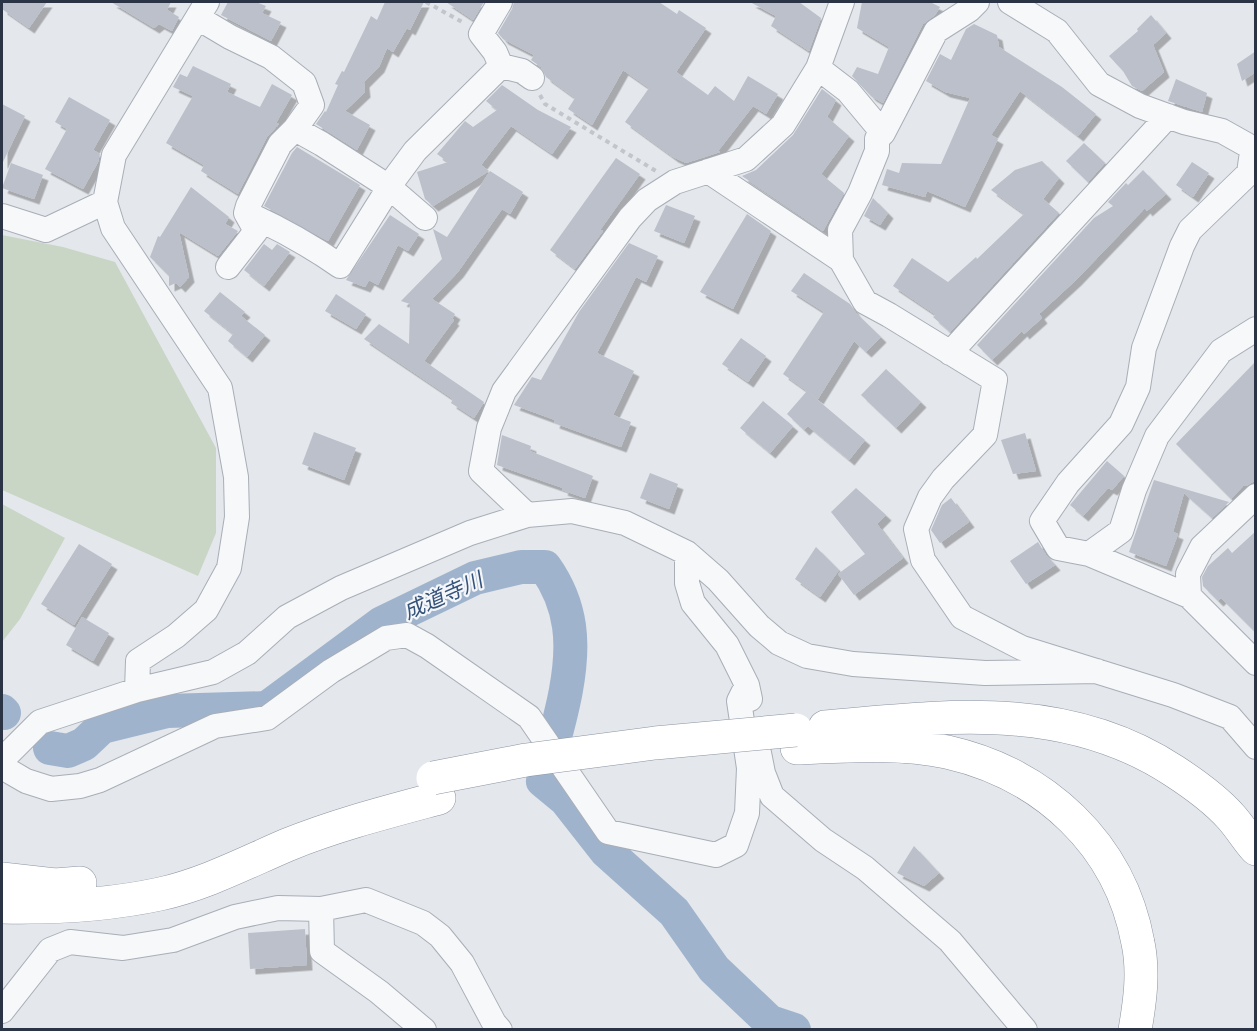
<svg xmlns="http://www.w3.org/2000/svg" width="1257" height="1031" font-family="'DejaVu Sans','Noto Sans JP',sans-serif">
<style>
.green{fill:#c9d6c5}
.lines{fill:none;stroke-linecap:round;stroke-linejoin:round}
.river{stroke:#9fb4cc;stroke-width:34}
.building{fill:#bbc0ca;filter:url(#shadow)}
.minor-casing{stroke:#a9aeb7;stroke-width:26}
.highway-casing{stroke:#8b94a3;stroke-width:34}
.path{stroke:#c2c5cb;stroke-width:4;stroke-dasharray:4.5 4.5;stroke-linecap:butt}
.minor{stroke:#f7f8fa;stroke-width:24}
.highway{stroke:#fff;stroke-width:33}
.highway-bridge-casing{stroke:#8b94a3;stroke-width:34;stroke-linecap:butt}
.highway-bridge{stroke:#fff;stroke-width:33}
.labels{text-anchor:middle;dominant-baseline:central;stroke-width:4.5;stroke-linejoin:round;paint-order:stroke}
.water-label{font-size:21px;font-style:italic;fill:#34527a;stroke:#f4f6f9}
</style>
<defs>
<filter id="shadow"><feDropShadow dx="5.5" dy="5.5" stdDeviation="0" flood-color="#0004"/></filter>
</defs>
<rect width="100%" height="100%" fill="#e4e7ec"/>
<path class="green" d="M2,235L63,247L115,262L216,448V533L198,576L2,490Z
M2,504L65,538L20,619L2,642Z"/>
<g class="lines">
<path class="river" d="M2,711L4,713
M50,748L68,751L84,744L102,727L167,711L267,708L382,623L475,578L521,567H545C557,584 566,605 569,626C576,674 555,735 543,781L566,800L606,851L674,912L714,969L770,1022L794,1030"/>
</g>
<path class="building" d="M2,2H47L29,28L2,9Z
M111,2H171L167,10L179,17L172,31L159,24L154,28Z
M228,2H256L266,6L262,13L281,22L271,41L221,15Z
M385,2H424L410,30L407,28L393,52L387,48L379,67L364,82L365,92L345,111L370,125L357,150L316,124L325,111L326,112L338,85L335,84L342,71L344,72L371,16L377,20Z
M446,2H484L473,20Z
M514,2H659L677,14L679,10L706,28L676,72L708,95L715,86L734,101L748,76L778,94L766,114L753,106L718,151L720,152L686,163L673,157L625,122L649,88L623,70L592,125L568,109L575,98L546,77L541,67L531,60L534,55L503,39L498,33L512,9Z
M750,2H799L821,18L809,51L771,26L776,16Z
M862,2H930L940,7L935,15L923,24L883,103L871,96L852,76L857,67L878,74L889,47L857,28Z
M1151,15L1166,33L1153,45L1164,72L1142,91L1132,86L1123,71L1109,56L1138,31L1137,29Z
M974,24L997,35L999,47L1062,87L1096,114L1078,136L1020,91L991,135L998,139L965,207L927,191L925,197L882,185L887,169L899,173L902,163L941,164L970,98L945,92L926,81L940,54L951,60L966,29Z
M1256,51V72L1242,81L1237,64Z
M193,66L231,84L227,92L260,107L272,84L292,95L276,123L279,124L267,137L238,194L201,171L204,165L166,143L193,96L173,87L180,74L187,77Z
M1176,79L1207,93L1202,112L1168,101Z
M502,85L538,110L571,127L552,154L511,126L481,165L489,171L433,206L425,199L417,172L448,162L437,154L465,121L473,127L497,110L486,101Z
M822,89L836,100L827,117L849,136L821,174L844,193L823,231L742,176L756,170L793,135Z
M69,97L110,120L93,150L100,154L98,162L83,189L45,169L67,129L55,122Z
M2,104L25,116L2,164Z
M1084,143L1105,163L1088,182L1066,161Z
M297,147L360,185L328,241L264,206L292,153Z
M616,158L640,174L600,230L603,231L575,269L550,250Z
M1042,161L1059,178L1043,199L1059,213L950,332L933,317L936,315L893,286L912,258L948,282L976,257L977,259L1024,214L991,190L1015,170Z
M1192,162L1209,173L1193,197L1176,185Z
M11,163L43,175L34,199L2,188Z
M1143,170L1166,194L1147,211L1145,208L1076,280L1039,314L1042,318L1024,334L1022,331L992,360L977,345L1094,218L1113,206L1108,202L1126,183L1128,185Z
M490,171L523,192L510,214L502,209L458,272L432,299L455,314L452,319L454,320L424,361L484,402L474,418L451,403L453,399L364,339L379,324L409,344L410,304L401,301L442,259L433,229L447,237Z
M191,187L229,217L225,224L238,231L218,256L179,232L189,277L180,287L176,283L169,286V276L150,257L158,236L160,237Z
M873,198L888,213L880,225L864,216Z
M666,205L695,216L684,243L654,231Z
M747,214L771,231L733,309L700,292Z
M390,215L419,234L408,251L398,245L378,285L369,280L365,287L346,280Z
M629,243L658,256L646,282L636,277L597,353L634,371L613,415L631,422L621,447L554,423L555,420L514,405L532,377L541,380L579,312Z
M264,244L272,250L277,244L290,252L264,286L244,270Z
M804,273L850,304L856,313L881,337L866,352L854,341L818,399L783,374L824,312L791,291Z
M220,292L245,312L241,316L265,335L247,357L228,341L233,334L204,311Z
M336,294L366,314L356,329L325,311Z
M741,338L766,356L748,382L722,364Z
M1256,361V480L1246,486L1244,485L1231,499L1176,444Z
M886,369L921,402L896,428L861,395Z
M807,391L865,440L849,460L808,426L804,430L787,414Z
M763,401L793,426L770,453L740,428Z
M314,432L356,448L344,480L302,464Z
M1025,433L1036,471L1013,474L1001,440Z
M502,435L531,446L530,451L593,476L585,498L562,490L563,488L497,465Z
M1107,461L1124,476L1112,490L1108,488L1083,516L1070,505Z
M650,473L678,484L669,509L640,498Z
M1154,480L1229,502L1212,518L1184,493L1173,532L1178,534L1166,566L1129,552Z
M856,488L886,515L877,524L903,558L854,595L838,574L865,554L831,512Z
M951,498L969,522L940,543L931,530L942,505Z
M1256,531V633L1221,598L1218,601L1203,586L1202,577L1208,566L1228,548L1232,553Z
M1038,542L1046,555L1055,565L1026,584L1010,561Z
M79,544L112,564L74,625L41,604Z
M816,547L839,570L820,597L795,579Z
M82,617L109,633L93,661L66,645Z
M914,846L939,873L924,886L897,873Z
M305,929L307,965L250,969L248,933Z"/>
<g class="lines">
<defs>
<path id="minor" d="M500,2L481,34L495,52L501,66
M1010,2L1057,31L1099,84L1140,106L1184,122L1222,131L1247,145L1252,152L1249,173L1190,230L1182,246L1144,348L1138,387L1121,424L1068,483L1042,521L1058,548L1089,554L1121,531L1134,490L1157,436L1221,351L1256,329
M198,18L230,37L271,57L304,83L312,105L295,129L280,144L248,206L246,213L256,231L228,267
M501,66L522,71L532,78
M818,68L848,91L883,133L877,139V151L860,193L840,230L841,260L865,302L889,315L995,380L985,435L943,479L930,497L916,529L923,560L962,617L1022,648L1173,695L1230,717L1256,747
M295,129L322,144L389,187L425,218
M883,133L936,31L969,10L977,2
M708,171L841,260
M246,213C279,228 310,245 340,266L395,178L415,151L501,66
M2,216L46,230L105,202
M950,353L1168,116
M1256,496L1202,547L1188,574L1189,596L1256,663
M527,515L481,471L489,428L504,391L630,218L647,200L675,182L746,159L783,125L818,68L842,2
M687,553V583L693,603L727,645L747,685L750,699
M1089,554L1189,596
M137,690L138,661L176,636L206,610L229,568L237,517L236,477L220,388L113,228L105,202L114,155L207,2
M758,748L763,773L772,796L823,840L865,868L950,941L1025,1030
M2,760L40,722L137,690L213,672L247,653L287,617L341,588L470,533L527,515L572,511L625,523L687,553L718,580L759,626L779,643L807,656L853,664L985,673L1097,671
M2,767L26,781L51,789L80,786L100,780L215,726L267,718L331,671L386,638L407,635L427,646L529,717L608,832L716,855L736,845L747,813L749,768L739,701L747,685
M321,909L322,951L379,992L424,1030
M2,1011L50,950L70,942L123,948L173,940L235,917L278,908L321,909L366,900L423,923L440,936L462,963L494,1023L500,1030"/>
<path id="highway" d="M825,727C946,716 1066,700 1174,771C1194,784 1215,799 1231,817C1240,827 1247,839 1256,849
M797,748C846,746 898,742 947,752C1044,774 1120,844 1138,943C1144,972 1140,1001 1135,1030
M2,879L55,885L80,883
M2,907C54,908 109,905 160,894C205,884 245,863 287,845C336,825 387,812 439,798"/>
</defs>
<use href="#minor" class="minor-casing"/>
<use href="#highway" class="highway-casing"/>
<path class="path" d="M426,2L464,23
M540,95L545,104L656,171"/>
<use href="#minor" class="minor"/>
<use href="#highway" class="highway"/>
<defs>
<path id="highway-bridge" d="M433,778L526,760L655,743L796,730"/>
</defs>
<use href="#highway-bridge" class="highway-bridge-casing"/>
<use href="#highway-bridge" class="highway-bridge"/>
</g>
<g class="labels">
<g class="water-label">
<text transform="translate(443 596) rotate(-24)">成道寺川</text>
</g>
</g>
<rect width="1257" height="1031" fill="none" stroke="#2b3445" stroke-width="6"/>
</svg>
